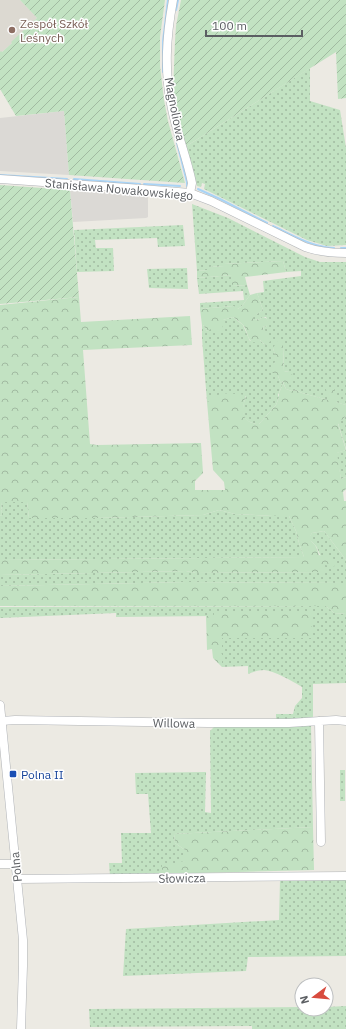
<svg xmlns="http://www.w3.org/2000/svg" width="346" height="1029" font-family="'IBM Plex Sans',sans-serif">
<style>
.industrial{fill:#dbd9d5}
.education{fill:#dcd9d1}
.grass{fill:url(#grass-dots)}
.forest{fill:url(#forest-crowns)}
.garden{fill:url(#garden-furrows)}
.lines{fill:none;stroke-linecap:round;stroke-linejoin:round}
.stream{stroke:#a9d4f6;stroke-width:2}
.minor-casing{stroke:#b0b3b7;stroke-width:9}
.minor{stroke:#fff;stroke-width:8}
.education-dot{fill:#8d6e63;stroke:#fff;stroke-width:1.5}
.transit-dot{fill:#1a4fb4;stroke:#fff;stroke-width:1.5}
.labels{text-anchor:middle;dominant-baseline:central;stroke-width:3;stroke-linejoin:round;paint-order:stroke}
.education-label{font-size:12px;fill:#785e54;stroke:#fff;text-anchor:start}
.street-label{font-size:12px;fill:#5b5e62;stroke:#fff}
.transit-label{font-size:12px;fill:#164399;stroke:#fff;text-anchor:start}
</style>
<defs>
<pattern id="grass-dots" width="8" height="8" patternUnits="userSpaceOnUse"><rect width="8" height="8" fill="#c2e2c2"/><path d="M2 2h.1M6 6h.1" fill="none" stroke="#a1baa1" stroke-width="1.8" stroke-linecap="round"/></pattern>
<pattern id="forest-crowns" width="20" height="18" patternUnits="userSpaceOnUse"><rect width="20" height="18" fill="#c2e2c2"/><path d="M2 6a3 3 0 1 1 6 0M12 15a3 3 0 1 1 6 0" fill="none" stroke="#a1baa1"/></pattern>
<pattern id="garden-furrows" width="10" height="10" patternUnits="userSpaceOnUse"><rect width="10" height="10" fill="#c2e2c2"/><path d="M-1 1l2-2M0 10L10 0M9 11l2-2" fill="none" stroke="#a1baa1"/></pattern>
</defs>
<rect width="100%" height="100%" fill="#eceae3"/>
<path class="industrial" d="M64,111L69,175L0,171V118Z
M70,190L146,195L148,197V217L146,218L73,222Z"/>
<path class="education" d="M0,0H20L37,18L12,42V43L2,52H0Z"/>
<path class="grass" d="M310,68V101L340,110L346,148V245L327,246L307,240L204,189L205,184L202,183L201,187L197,186L185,147Z
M192,204L228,218L305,257L320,262H346V405L302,393L296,390L292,391L286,389L282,380L286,382L289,372L284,371L283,346L273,348L276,358L274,366L282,386L278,395L279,397L276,405L259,424C240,423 241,410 246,396L211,399L207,402L202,338V325H203L207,331L223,320L233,317L243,325L250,341L260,340L265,345L263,326L266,327L268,322L266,317H263L260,319L254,320L252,317L263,310L257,293L264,292L263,281L301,276V271L286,272L283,261L224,264L225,266L209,267V270L197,271Z
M183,225L185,246L158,247L157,238L95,240L96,248H113L114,271L77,272L74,230Z
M187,268L188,289L149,288L147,269Z
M232,275V286L247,285L250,295L242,306L238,309L233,306L200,309V303L244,300L243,291L199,294L197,278Z
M346,414V449L338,423L346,416Z
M346,450V477L341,479L336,453Z
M1,502H27L29,518H96L203,515L219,510L235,514L273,516H289L296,531L299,543L304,557L0,560V516L2,515Z
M324,531L346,560V583L187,582L0,586V575L186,571L196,573L325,572V565L316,546L310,540V536L312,533Z
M326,606L334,613L346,614V683L313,684V719L276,720V714H293L295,706L302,698V687C292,681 275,671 264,670C259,670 253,672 248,674V666L222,667V638H312V613H214V616L116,617V613L0,618V607Z
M311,725L313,827L174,834L175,843L185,850V861L177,865L162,874L110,876L109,863H122L121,833H151L148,794H136L135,773L206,772L205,812L211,813L210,731L214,727Z
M340,770H345V801H340Z
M346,879V956L248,957L246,971L123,976L126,929L279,920L280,880Z
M346,1006V1029H252V1026L90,1027L89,1009L302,1007V1009H326V1007Z"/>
<path class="forest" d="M283,261L286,272L245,277L247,285L232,286V275L197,278V271L208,270V267L224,266V264Z
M257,293L263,310L253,317L254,320L260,319L263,317L266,318L269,322L266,327L263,326V329L267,332L272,340L265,345L260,340C247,348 249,332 243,325C240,322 236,319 233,317L223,320C224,327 222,329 216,334L211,329L207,331L203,325H202L200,309L233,306L237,307L238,309L242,306L250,295Z
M79,297L81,322L190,316L192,345L83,350L90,444L97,445L201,443L203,473L195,481V490H225L224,482L213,470L207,402C218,390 232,394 246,395C242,409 240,423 259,424L276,405L279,397V393L282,386L278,376L269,371C277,363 276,358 273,348L278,340L281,341L283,346L284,371L289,372L292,374L293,381L292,383L289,384L282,381L286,389L292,391L296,390L302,393L328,400L326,389L334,387L336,402L346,405V416L338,424L346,450L337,453L341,479L346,477V489L343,492L344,501H346V560L324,531L312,533C308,539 311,541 315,545C317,548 318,552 319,555L334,559L335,567L325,565V572L196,573L186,571L0,575V560L304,557L299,543L296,531L289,516H273L235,514L219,510L203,515L96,518H29L27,502H1L2,515L0,516V305Z
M187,582L346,583V614L334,613L326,606H0V586Z
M214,613H312V638H222V667L213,658L212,649L207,650L206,616H214Z
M313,827L314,870L162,874V865H177V862L185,861V850L175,843L174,834Z"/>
<path class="garden" d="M20,0H165L160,37V66L164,100L168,121L185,183L69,175L64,111L16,116L0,89V52L1,51L2,52L12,43L11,42L37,18Z
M181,0H346V98L338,99L336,52L185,147L173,93L175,41L176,26Z
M0,185L70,190L79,297L0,304Z"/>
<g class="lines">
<path class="stream" d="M176,10L178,0
M163,72V41L168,0
M175,135L187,182V186
M0,175L67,179
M74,179L140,184
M144,184L180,186
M198,189L220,199L267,223
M273,226C292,235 312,247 334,248
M341,248H346"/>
<defs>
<path id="minor" d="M173,0C166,38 164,72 172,109C177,134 187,158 192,183L190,193
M0,179L142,189L190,193L211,201L305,247C319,252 331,253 346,253
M0,705L23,940V966L21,1029
M2,721L15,720L208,723H289L336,720L346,721
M319,721L321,842
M0,864H16
M17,879L346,876"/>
</defs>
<use href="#minor" class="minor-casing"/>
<use href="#minor" class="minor"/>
</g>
<circle class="education-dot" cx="12" cy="30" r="4"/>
<rect class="transit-dot" x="9" y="770" width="8" height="8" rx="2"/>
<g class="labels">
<g class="education-label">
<text x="20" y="23">Zespół Szkół<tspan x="20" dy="14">Leśnych</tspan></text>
</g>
<g class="street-label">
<text transform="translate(175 109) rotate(79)">Magnoliowa</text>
<text transform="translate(119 189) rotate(5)">Stanisława Nowakowskiego</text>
<text transform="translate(174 723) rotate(1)">Willowa</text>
<text transform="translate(16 867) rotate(-96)">Polna</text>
<text transform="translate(182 878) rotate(-1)">Słowicza</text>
</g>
<g class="transit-label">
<text x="21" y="774">Polna II</text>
</g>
</g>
<g transform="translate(314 997) rotate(254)"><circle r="19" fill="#ffffff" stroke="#bdbfc0"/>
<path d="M0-3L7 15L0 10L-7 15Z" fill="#d84b3e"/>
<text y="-6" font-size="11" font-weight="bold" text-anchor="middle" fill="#5b5e62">N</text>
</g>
<path d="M206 30v6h96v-6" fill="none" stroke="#5b5e62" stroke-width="2"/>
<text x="212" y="30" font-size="12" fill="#5b5e62" stroke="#ffffff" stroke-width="3" paint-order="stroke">100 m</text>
</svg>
